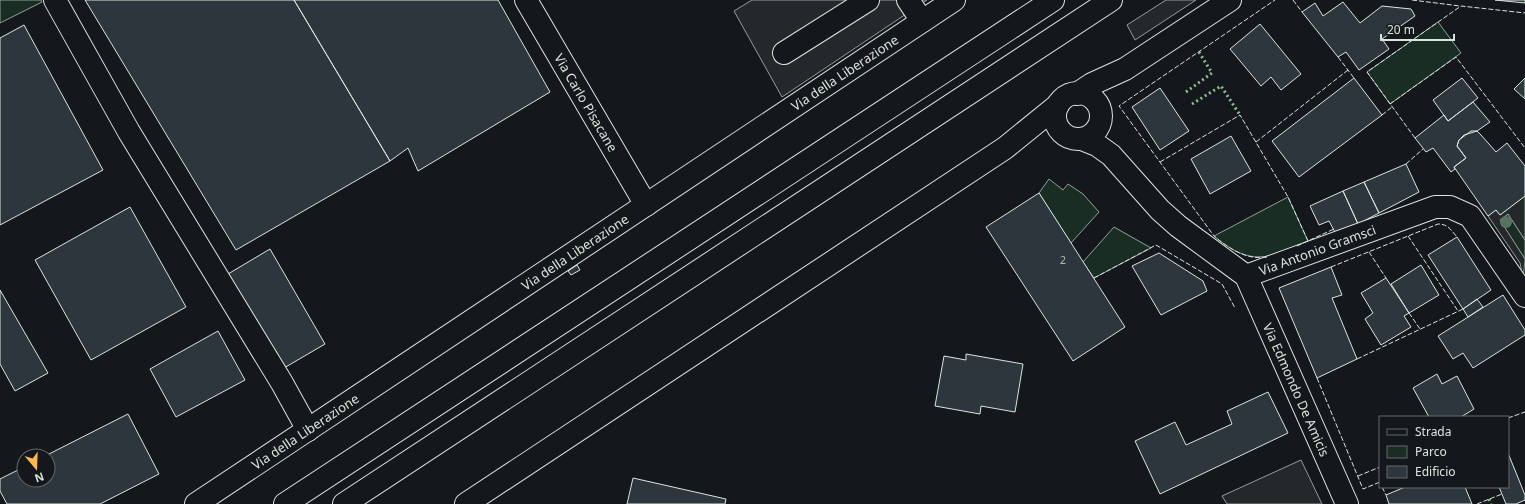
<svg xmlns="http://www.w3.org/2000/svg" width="1525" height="504" font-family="'Noto Sans',sans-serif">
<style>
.green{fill:#1a2d24;stroke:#939e99}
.parking{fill:#24282b;stroke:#939e99}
.building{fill:#2c363c;stroke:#d8e6dc}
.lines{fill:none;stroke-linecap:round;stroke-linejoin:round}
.minor-casing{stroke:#d8e6dc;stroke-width:24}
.highway-casing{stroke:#d8e6dc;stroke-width:24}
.minor{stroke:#14181c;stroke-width:22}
.highway{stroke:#14181c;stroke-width:22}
.hedge{stroke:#8ac095;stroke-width:3;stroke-dasharray:2 3;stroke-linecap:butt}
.fence{stroke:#d8e6dc;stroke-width:1;stroke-dasharray:5 2;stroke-linecap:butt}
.tree{fill:#55745f}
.labels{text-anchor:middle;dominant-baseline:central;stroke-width:3;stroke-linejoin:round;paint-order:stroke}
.number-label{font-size:11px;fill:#adbab4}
.street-label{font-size:13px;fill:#d8e6dc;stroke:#14181c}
</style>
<rect width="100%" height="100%" fill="#14181c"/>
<path class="green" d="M0,0H41L42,2L0,23Z
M1438,22L1461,53L1390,104L1367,72Z
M1049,179L1063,190L1068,184L1083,194L1099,212L1071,243L1039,193Z
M1288,197L1308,241C1269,259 1250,267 1214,236Z
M1508,214L1525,240V259L1499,220Z
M1114,227L1151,248L1094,278L1083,262Z"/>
<path class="parking" d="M752,0H927L782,97L734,11Z
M1166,0H1196L1135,40L1127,25Z
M1525,196V240L1508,214L1500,220L1525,259L1523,279L1520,263L1488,216L1496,210L1500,215Z
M1301,460L1322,504H1227L1222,496Z"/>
<path class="building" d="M85,0H294L390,161L236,250Z
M294,0H498L550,92L418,171L408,148L390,161Z
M1495,0H1525V3Z
M1343,2L1360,23L1382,6L1411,9L1415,16L1382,39L1389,49L1359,70L1346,52L1338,57L1302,12L1315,3L1323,16Z
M1260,24L1301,74L1281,90L1271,77L1261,86L1230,49Z
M24,25L103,170L0,225V38Z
M1354,78L1382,115L1299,177L1272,141Z
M1462,78L1478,98L1448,121L1433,100Z
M1525,78V99L1514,89Z
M1160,88L1189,131L1160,150L1132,107Z
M1473,102L1490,122L1477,131L1464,135L1459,140L1457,146L1466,158L1454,167L1455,169L1451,172L1433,148L1426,152L1415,138L1444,115L1448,121Z
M1471,131H1477L1481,135L1496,152L1507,143L1525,166V196L1500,215L1496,210L1488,216L1454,167L1466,158L1457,146L1459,140Z
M1231,136L1251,171L1210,194L1191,159Z
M1406,164L1419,192L1379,213L1364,182Z
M1364,182L1379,213L1358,224L1343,191Z
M1343,191L1358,224L1336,234L1329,221L1319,225L1310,206Z
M1039,193L1125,327L1073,361L986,227Z
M130,207L186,307L91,360L35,260Z
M1457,237L1491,290L1463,309L1428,255Z
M270,249L325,344L284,368L228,274Z
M1159,253L1203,281L1207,291L1161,315L1132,266Z
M577,265L580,270L571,275L568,271Z
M1421,265L1439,295L1409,313L1391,284Z
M1331,267L1342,295L1332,298L1357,359L1317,378L1279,288Z
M1386,278L1409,313L1404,316L1411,327L1381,345L1365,319L1373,313L1361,293Z
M0,290L48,373L15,391L0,364Z
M1503,295L1525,330V335L1473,368L1463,353L1453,359L1438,336Z
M1477,299L1483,307L1468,317L1463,309Z
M218,331L245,380L176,417L150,369Z
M966,354L1023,364L1015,412L981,406L980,414L935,406L944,356L966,360Z
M1437,374L1442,384L1457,376L1474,409L1461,417H1429L1413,388Z
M1268,392L1288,433L1160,494L1135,441L1175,422L1186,445L1232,424L1227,411Z
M128,414L159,474L100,504H7L0,491V479L24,467V480H48V456H45Z
M1508,453L1525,495V500L1516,504H1506L1499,487H1508Z
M633,478L726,499L725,504H627Z
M1405,487H1465L1472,504H1389L1386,495Z"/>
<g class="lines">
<defs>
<g id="minor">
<path d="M55,0L129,132L282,383L308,430"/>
<path id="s1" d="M526,0L646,205"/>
<path d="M908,0L922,21"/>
<path d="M784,53L868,0"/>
<circle cx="1078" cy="116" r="23"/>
<path d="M1077,94L1092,84L1125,69L1230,0"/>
<path id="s2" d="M1082,139L1097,145L1111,155L1160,210L1178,226L1246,276L1347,504"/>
<path id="s3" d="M1246,276L1435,207H1450L1470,216L1525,296"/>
<path id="s4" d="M196,504L954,0"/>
<path d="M466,504L1005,148L1058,105"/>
</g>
<path id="highway" d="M285,504L1053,0
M344,504L1111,0"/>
</defs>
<use href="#minor" class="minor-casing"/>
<use href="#highway" class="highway-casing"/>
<use href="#minor" class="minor"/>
<use href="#highway" class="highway"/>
<path class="hedge" d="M1186,92L1212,73L1199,52
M1192,104L1221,86L1240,115
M1489,499L1491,504"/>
<path class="fence" d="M1293,0L1302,12
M1412,0L1460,6
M1338,57L1354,78
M1390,104L1456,57L1525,148
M1382,115L1392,107
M1415,138L1367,72L1461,6L1525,13
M1256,142L1348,70
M1160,162L1240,115L1288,197L1308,241
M1406,164L1423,149
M1408,236L1458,311
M1297,246L1334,229
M1369,252L1386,278
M1267,257C1248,261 1228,248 1214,236L1119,106L1275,0
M1331,267L1438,224C1448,224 1451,230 1457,237
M1094,278L1156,245L1222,284L1235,308
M1409,313L1420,329
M1357,359L1463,309
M1317,378L1363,489L1380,482
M1508,418L1525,412
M1358,476L1380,467
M1382,487L1386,495
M1477,504L1502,494"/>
</g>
<circle class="tree" cx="1506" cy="222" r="6"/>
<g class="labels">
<g class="number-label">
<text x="1063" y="259">2</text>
</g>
<g class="street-label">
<text stroke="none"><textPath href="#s4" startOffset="779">Via della Liberazione</textPath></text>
<text stroke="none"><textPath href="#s1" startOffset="119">Via Carlo Pisacane</textPath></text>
<text stroke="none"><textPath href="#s3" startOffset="76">Via Antonio Gramsci</textPath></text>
<text stroke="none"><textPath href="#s4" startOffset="455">Via della Liberazione</textPath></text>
<text stroke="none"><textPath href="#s2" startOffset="340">Via Edmondo De Amicis</textPath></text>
<text stroke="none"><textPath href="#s4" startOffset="131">Via della Liberazione</textPath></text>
</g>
</g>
<rect x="1379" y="416" width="130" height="72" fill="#14181c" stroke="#626a69"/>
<rect x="1387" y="429" width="20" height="6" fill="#14181c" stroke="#626a69"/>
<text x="1415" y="436" font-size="12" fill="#d8e6dc">Strada</text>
<rect x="1387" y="446" width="20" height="12" fill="#1a2d24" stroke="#626a69"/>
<text x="1415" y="456" font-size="12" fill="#d8e6dc">Parco</text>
<rect x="1387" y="466" width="20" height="12" fill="#2c363c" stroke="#626a69"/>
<text x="1415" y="476" font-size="12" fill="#d8e6dc">Edificio</text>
<g transform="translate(36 468) rotate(161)"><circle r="19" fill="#14181c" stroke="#626a69"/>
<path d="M0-3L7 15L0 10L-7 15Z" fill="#ffb74d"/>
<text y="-6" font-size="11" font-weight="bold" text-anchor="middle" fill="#d8e6dc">N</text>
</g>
<path d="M1381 34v6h73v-6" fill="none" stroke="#d8e6dc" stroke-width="2"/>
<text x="1387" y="34" font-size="12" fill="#d8e6dc" stroke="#14181c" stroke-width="3" paint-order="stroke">20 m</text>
</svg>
